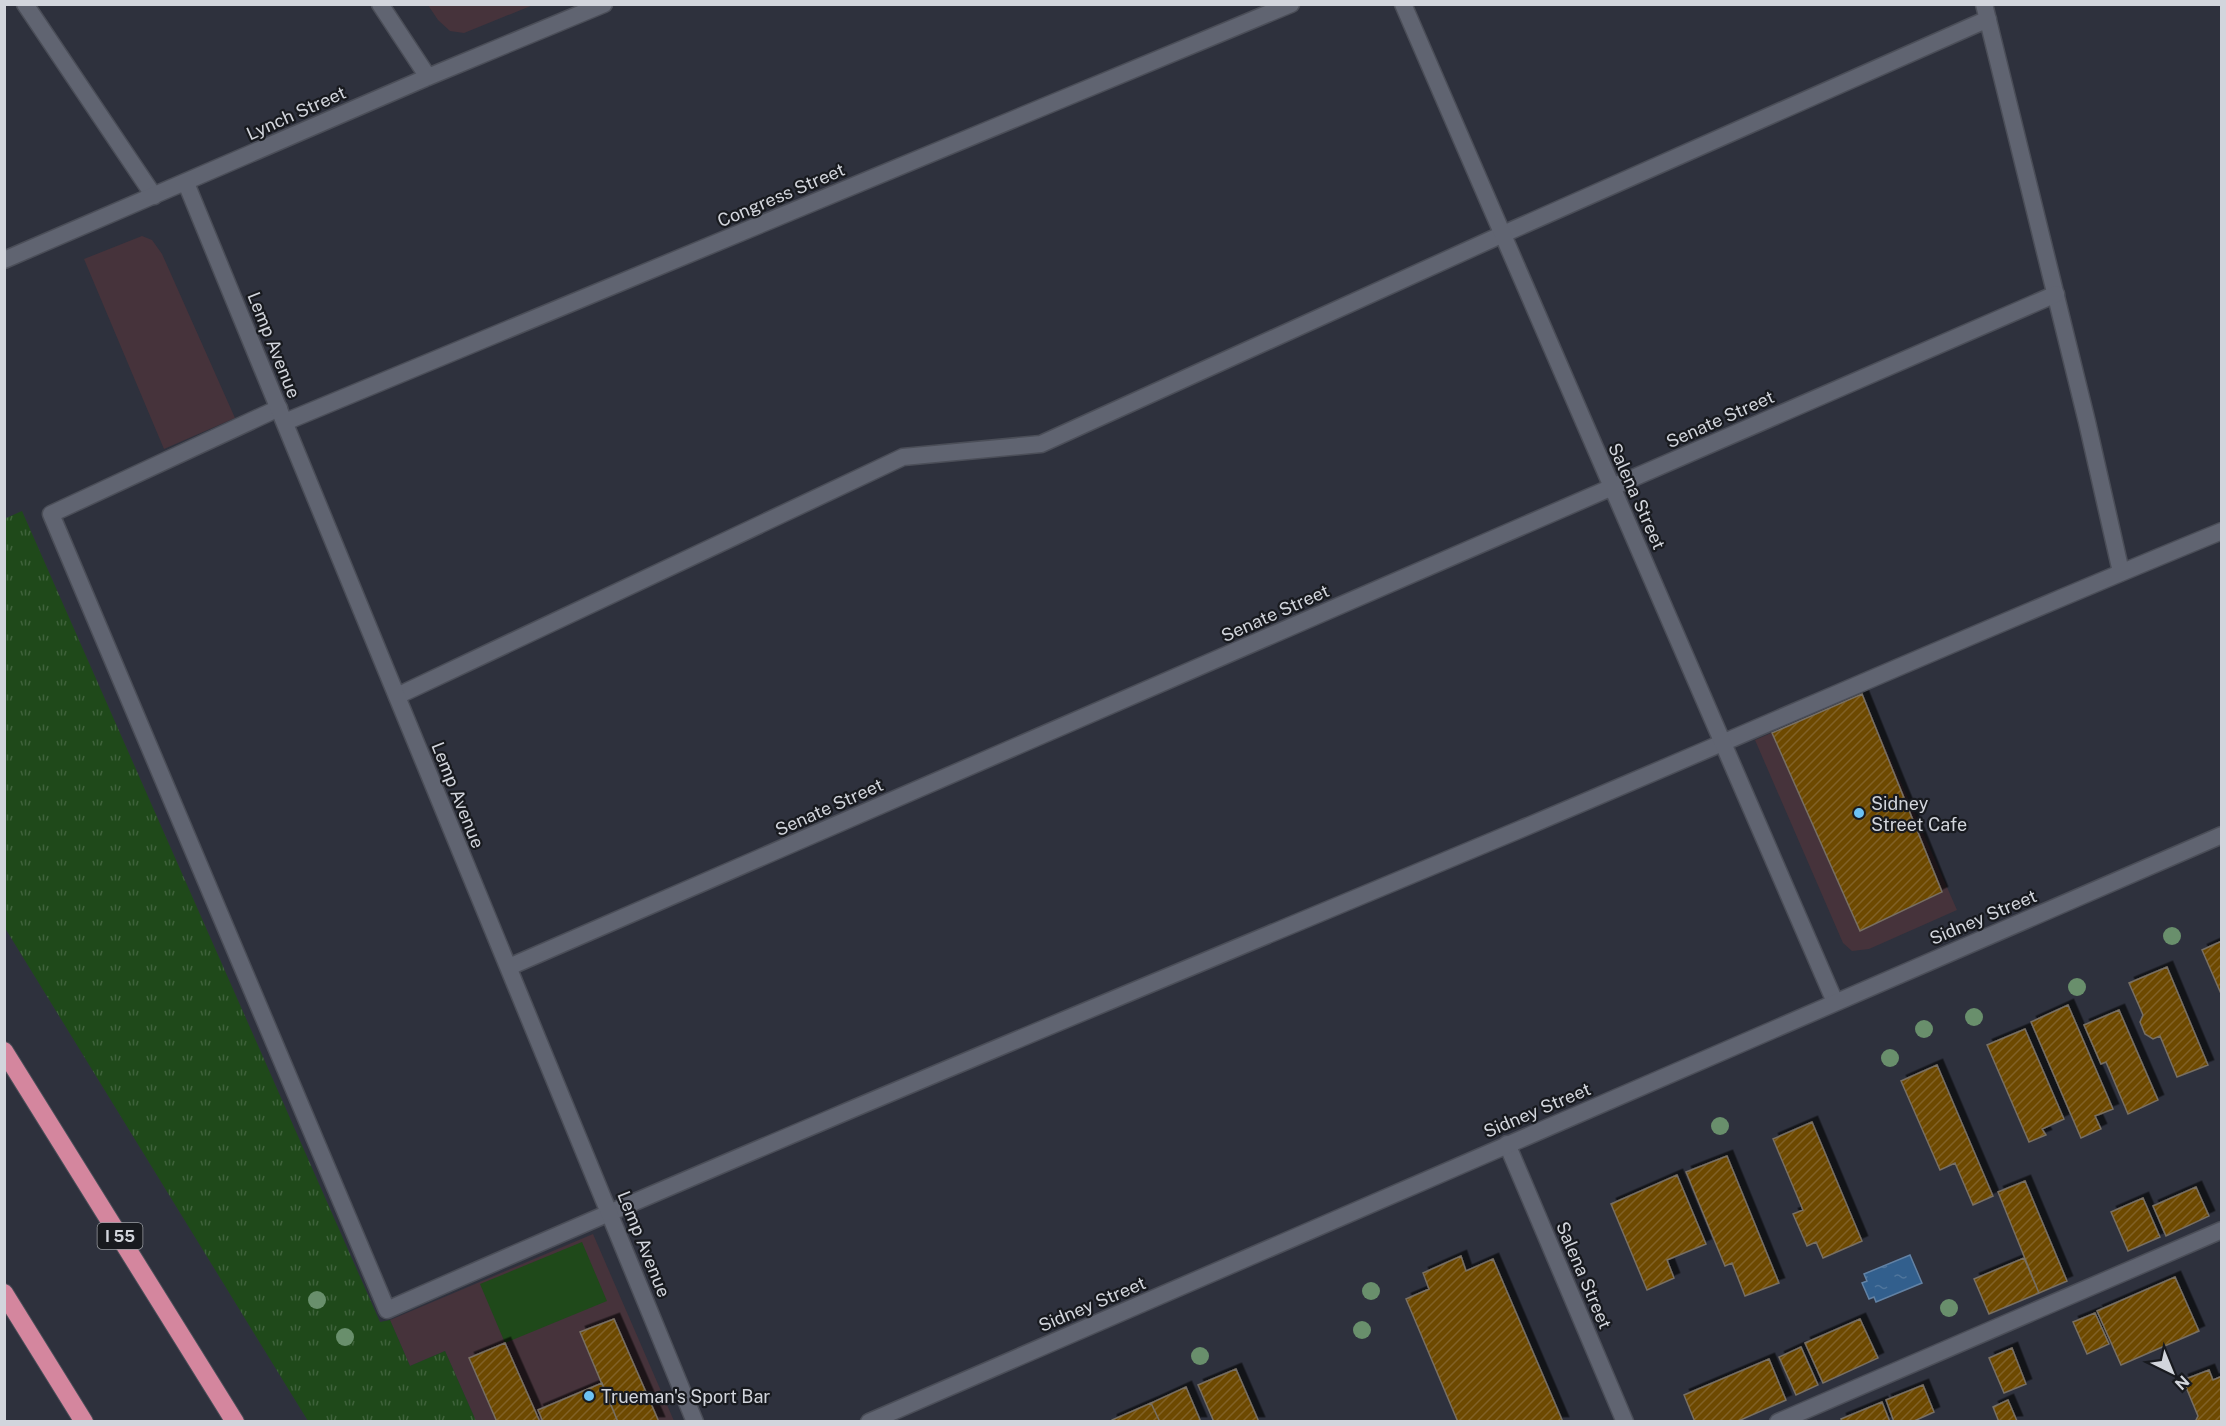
<svg xmlns="http://www.w3.org/2000/svg" width="2226" height="1426" font-family="'Public Sans',sans-serif">
<style>
.commercial{fill:#46333b}
.grass{fill:url(#grass-tufts)}
.garden{fill:#1f491a}
.water{fill:url(#water-ripples);stroke:#6282a5;stroke-width:1.5}
.building{fill:url(#building-hatch);stroke:#786f63;stroke-width:1.5;filter:url(#shadow)}
.lines{fill:none;stroke-linecap:round;stroke-linejoin:round}
.service-casing{stroke:#4b4e58;stroke-width:19}
.minor-casing{stroke:#4b4e58;stroke-width:19}
.tertiary-casing{stroke:#4b4e58;stroke-width:19}
.motorway-casing{stroke:#4b4e58;stroke-width:20}
.service{stroke:#606471;stroke-width:16}
.minor{stroke:#606471;stroke-width:16}
.tertiary{stroke:#606471;stroke-width:16}
.motorway{stroke:#d4869e;stroke-width:18}
.tree{fill:#698f6c}
.poi-dot{fill:#6dc2f3;stroke:#181a1f;stroke-width:2}
.labels{text-anchor:middle;dominant-baseline:central;stroke-width:4.5;stroke-linejoin:round;paint-order:stroke}
.shield{fill:#181a1f;stroke:#9a9da3;stroke-width:1.5}
.shield-label{font-size:16px;font-weight:bold;fill:#d2d5dc}
.street-label{font-size:18px;fill:#d2d5dc;stroke:#181a1f}
.poi-label{font-size:18px;fill:#d2d5dc;stroke:#181a1f;text-anchor:start}
</style>
<defs>
<pattern id="grass-tufts" width="24" height="20" patternUnits="userSpaceOnUse" patternTransform="scale(1.5)"><rect width="24" height="20" fill="#1f491a"/><path d="M3 7l-1-3M5 7V3M7 7l1-3M15 17l-1-3M17 17v-4M19 17l1-3" fill="none" stroke="#3f623b"/></pattern>
<pattern id="water-ripples" width="26" height="14" patternUnits="userSpaceOnUse" patternTransform="scale(1.5)"><rect width="26" height="14" fill="#325f8d"/><path d="M2 4q2-2 4 0t4 0M15 11q2-2 4 0t4 0" fill="none" stroke="#4f759c"/></pattern>
<pattern id="building-hatch" width="6" height="6" patternUnits="userSpaceOnUse" patternTransform="scale(1.5)"><rect width="6" height="6" fill="#6d4901"/><path d="M-1 1l2-2M0 6l6-6M5 7l2-2" fill="none" stroke="#816225"/></pattern>
<filter id="shadow"><feDropShadow dx="5.5" dy="-5.5" stdDeviation="0" flood-color="#0009"/></filter>
</defs>
<rect width="100%" height="100%" fill="#2e313d"/>
<path class="commercial" d="M428,5H533L464,33L450,31L438,20Z
M142,236L152,240L162,254L235,418L164,449L84,259Z
M1862,694L1957,910L1869,949L1852,951L1843,943L1755,740Z
M593,1234L674,1421H476L445,1351L410,1366L390,1320Z"/>
<path class="grass" d="M22,511L380,1322L390,1320L410,1366L445,1351L476,1421H308L5,928L4,519Z"/>
<path class="garden" d="M582,1242L607,1301L505,1343L480,1284Z"/>
<path class="water" d="M1910,1255L1922,1283L1876,1302L1874,1297L1869,1299L1862,1283L1867,1281L1864,1274Z"/>
<path class="building" d="M1862,694L1942,892L1860,931L1772,733Z
M2222,941V996L2202,950Z
M2167,967L2208,1065L2177,1077L2160,1036L2153,1039L2145,1034L2140,1022L2143,1015L2129,983Z
M2068,1005L2113,1109L2095,1116L2101,1129L2081,1138L2031,1022Z
M2119,1010L2158,1100L2128,1114L2106,1062L2101,1064L2084,1025Z
M2025,1029L2064,1119L2042,1129L2046,1135L2029,1142L1987,1045Z
M1937,1065L1993,1196L1973,1205L1955,1163L1940,1170L1901,1081Z
M1812,1122L1862,1241L1823,1258L1816,1242L1807,1246L1793,1214L1803,1210L1773,1139Z
M1727,1156L1779,1283L1745,1296L1732,1263L1725,1266L1686,1172Z
M1677,1175L1706,1244L1667,1260L1674,1278L1647,1290L1611,1204Z
M2025,1181L2067,1281L2039,1293L1998,1192Z
M2196,1187L2209,1216L2166,1236L2153,1206Z
M2143,1198L2160,1237L2128,1251L2111,1212Z
M1461,1256L1466,1271L1493,1259L1563,1422H1458L1406,1299L1429,1289L1423,1273Z
M2024,1258L2039,1293L1989,1314L1974,1279Z
M2175,1277L2199,1331L2121,1365L2097,1311Z
M2095,1313L2109,1344L2087,1354L2073,1322Z
M614,1319L659,1422H618L580,1332Z
M1860,1319L1878,1358L1823,1383L1805,1343Z
M505,1343L540,1422H497L469,1358Z
M1801,1347L1818,1385L1796,1395L1779,1357Z
M2012,1348L2026,1384L2004,1393L1989,1358Z
M1769,1359L1786,1400L1736,1422H1695L1684,1395Z
M1236,1369L1259,1422H1214L1198,1385Z
M2209,1370L2213,1380L2220,1377L2222,1380V1422H2195L2198,1416L2183,1380Z
M602,1383L618,1422H543L538,1410Z
M1923,1385L1934,1412L1912,1422H1894L1886,1400Z
M1186,1387L1201,1422H1160L1151,1403Z
M2008,1400L2017,1421L1999,1422L1993,1407Z
M1882,1402L1890,1422H1842L1841,1419Z
M1151,1403L1160,1422H1112V1420Z"/>
<g class="lines">
<defs>
<path id="service" d="M25,4L154,196
M1984,4L2087,422L2121,572
M279,408L51,514L387,1310C762,1144 1142,988 1521,829C1755,730 1987,627 2222,531
M397,696L903,457L1041,444L1501,235L1988,19
M1778,1422L2222,1230"/>
<path id="minor" d="M380,4L428,77
M1403,4L1835,1002
M186,183L695,1422
M4,260L428,77L604,4
M285,422L1291,4
M509,967L2056,294
M1507,1144L1625,1422"/>
<path id="tertiary" d="M869,1422L2222,835"/>
<path id="motorway" d="M4,1051L235,1422
M4,1293L84,1422"/>
</defs>
<use href="#service" class="service-casing"/>
<use href="#minor" class="minor-casing"/>
<use href="#tertiary" class="tertiary-casing"/>
<use href="#motorway" class="motorway-casing"/>
<use href="#service" class="service"/>
<use href="#minor" class="minor"/>
<use href="#tertiary" class="tertiary"/>
<use href="#motorway" class="motorway"/>
</g>
<g class="tree">
<circle cx="2172" cy="936" r="9"/>
<circle cx="2077" cy="987" r="9"/>
<circle cx="1974" cy="1017" r="9"/>
<circle cx="1924" cy="1029" r="9"/>
<circle cx="1890" cy="1058" r="9"/>
<circle cx="1720" cy="1126" r="9"/>
<circle cx="1371" cy="1291" r="9"/>
<circle cx="317" cy="1300" r="9"/>
<circle cx="1949" cy="1308" r="9"/>
<circle cx="1362" cy="1330" r="9"/>
<circle cx="345" cy="1337" r="9"/>
<circle cx="1200" cy="1356" r="9"/>
</g>
<g class="poi-dot">
<circle cx="1859" cy="813" r="6"/>
<circle cx="589" cy="1396" r="6"/>
</g>
<g class="labels">
<rect class="shield" x="97.5" y="1223" width="45" height="26" rx="4.5"/>
<g class="shield-label">
<text x="120" y="1236">I 55</text>
</g>
<g class="street-label">
<text transform="translate(296 113) rotate(-24)">Lynch Street</text>
<text transform="translate(781 195) rotate(-23)">Congress Street</text>
<text transform="translate(274 345) rotate(68)">Lemp Avenue</text>
<text transform="translate(1720 419) rotate(-24)">Senate Street</text>
<text transform="translate(1637 496) rotate(66)">Salena Street</text>
<text transform="translate(1275 613) rotate(-24)">Senate Street</text>
<text transform="translate(458 795) rotate(68)">Lemp Avenue</text>
<text transform="translate(829 807) rotate(-24)">Senate Street</text>
<text transform="translate(1983 917) rotate(-23)">Sidney Street</text>
<text transform="translate(1537 1110) rotate(-23)">Sidney Street</text>
<text transform="translate(644 1244) rotate(68)">Lemp Avenue</text>
<text transform="translate(1584 1275) rotate(67)">Salena Street</text>
<text transform="translate(1092 1304) rotate(-23)">Sidney Street</text>
</g>
<g class="poi-label">
<text x="1871" y="803">Sidney<tspan x="1871" dy="21">Street Cafe</tspan></text>
<text x="601" y="1396">Trueman's Sport Bar</text>
</g>
</g>
<rect width="2226" height="1426" fill="none" stroke="#d2d5dc" stroke-width="12"/>
<g transform="translate(2172 1372) rotate(137)" stroke="#181a1f" stroke-width="4.5" paint-order="stroke">
<path d="M0-4.5L10 22L0 15L-10 22Z" fill="#d2d5dc"/>
<text y="-9" font-size="16" font-weight="bold" text-anchor="middle" fill="#d2d5dc">N</text>
</g>
</svg>
